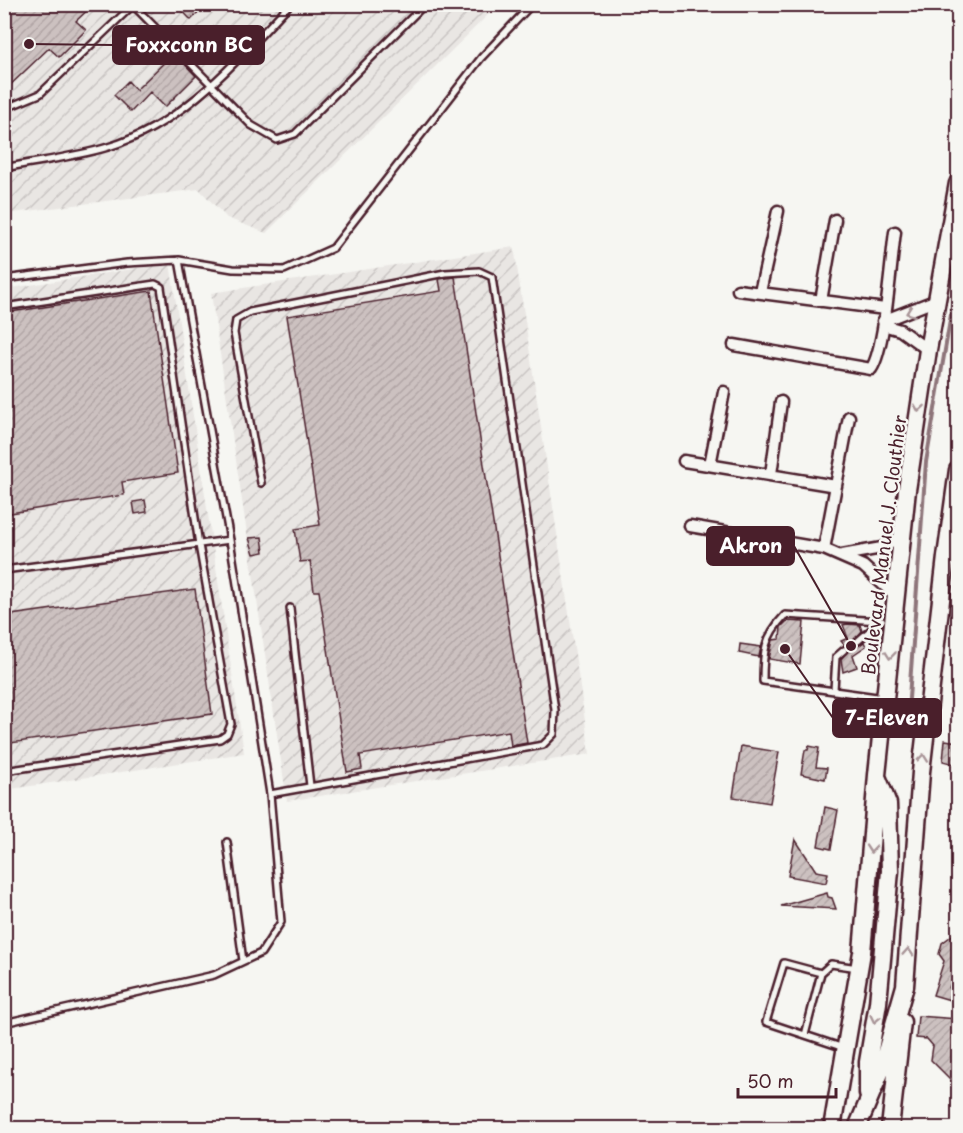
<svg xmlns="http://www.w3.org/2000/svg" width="963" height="1133" font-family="'Playpen Sans',sans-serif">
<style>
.industrial{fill:url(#industrial-furrows)}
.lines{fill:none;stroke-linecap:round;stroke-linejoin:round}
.stream{stroke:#8e747a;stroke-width:4}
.building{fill:url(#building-hatch);stroke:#4a1f2b;stroke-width:1.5}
.service-casing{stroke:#4a1f2b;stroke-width:10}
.minor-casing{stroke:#4a1f2b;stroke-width:15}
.primary-casing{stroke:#4a1f2b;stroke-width:21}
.service{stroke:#f6f6f2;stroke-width:5}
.minor{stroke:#f6f6f2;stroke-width:10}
.primary{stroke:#f6f6f2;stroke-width:16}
.oneway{stroke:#a99598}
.labels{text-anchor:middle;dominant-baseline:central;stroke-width:5;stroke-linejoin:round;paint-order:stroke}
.street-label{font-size:18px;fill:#4a1f2b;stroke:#f6f6f2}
.leader{fill:none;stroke:#4a1f2b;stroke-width:2}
.callout-dot{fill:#4a1f2b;stroke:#f6f6f2;stroke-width:2}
.callout{fill:#4a1f2b;stroke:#4a1f2b;stroke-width:2}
.callout-label{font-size:20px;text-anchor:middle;font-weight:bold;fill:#fff}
</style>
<defs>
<pattern id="industrial-furrows" width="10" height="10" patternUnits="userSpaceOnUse" patternTransform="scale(1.5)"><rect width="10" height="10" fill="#e9e6e3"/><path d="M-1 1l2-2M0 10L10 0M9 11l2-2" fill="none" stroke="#c9c5c3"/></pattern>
<pattern id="building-hatch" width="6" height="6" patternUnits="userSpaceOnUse" patternTransform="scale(1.5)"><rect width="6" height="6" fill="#ccc1c0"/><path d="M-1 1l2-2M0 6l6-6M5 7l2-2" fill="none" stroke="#b1a5a5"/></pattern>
</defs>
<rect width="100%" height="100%" fill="#f6f6f2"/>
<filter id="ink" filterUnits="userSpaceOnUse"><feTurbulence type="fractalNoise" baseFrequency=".0167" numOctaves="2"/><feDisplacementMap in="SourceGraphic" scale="12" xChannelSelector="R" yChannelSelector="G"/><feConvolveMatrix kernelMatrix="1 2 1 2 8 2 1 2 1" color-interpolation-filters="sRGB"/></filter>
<g filter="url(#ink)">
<path class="industrial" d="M4,5H498L266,233L227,218L199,189L5,214Z
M514,247L590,754L287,801L211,293Z
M170,263L244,753L5,790V289Z"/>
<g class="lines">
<path class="stream" d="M907,726L926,462L958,273"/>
</g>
<path class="building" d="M4,4H94L76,21L86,30L59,57L49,48L4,91Z
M176,4H193L200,11L191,20Z
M174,53L196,76L165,107L150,92L131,112L114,95L128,81L136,90Z
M455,277L527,743L511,746L509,731L360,755L362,769L347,772L319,591H314L310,561L300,562L295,529L320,525L287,316L441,291L439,279Z
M151,291L178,473L122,482L124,495L4,514V313Z
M145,500L147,512L135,514L133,502Z
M262,537L264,552L254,554L249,538Z
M195,589L212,714L4,744V616Z
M787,621L804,622L800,664L769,659L773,640L780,639L781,627Z
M847,624L860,625L862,631L853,642L858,646L864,642L866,646L853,655L857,667L843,672L841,659L849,650L841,641L848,638L843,625Z
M740,644L761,647L759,657L739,653Z
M945,740L958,742V765L943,761Z
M741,746L779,752L770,803L733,797Z
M809,746L819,748L816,767L827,768L825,779L801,774L805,750H808Z
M825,807L838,810L831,849L818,846Z
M795,839L816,871L828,873L826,883L788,876Z
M827,893L828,897L832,898L836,909L781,906Z
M958,931V971L955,970L949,989L953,990L950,1000L933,995L944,961L939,954L942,943Z
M918,1016L958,1019V1087L931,1060L933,1046L927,1039L916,1038Z"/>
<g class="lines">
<defs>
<path id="service" d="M4,109L40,94L133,5L251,125L277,140L295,134L425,4
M4,168C39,161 75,157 108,147C185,124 237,60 290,4
M179,260L233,269L284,270L333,248L481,58L532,4
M4,279L127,263L179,260L230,540L270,794L281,922L261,953L214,975L4,1023
M4,307L155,284L161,287L199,545L231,724L227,734L220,739L4,771
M261,483L234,333L236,320L250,312L445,273L479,271L492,277L555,710L554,734L543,745L270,794
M4,570L230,540
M290,608L310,786
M880,621L785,615C764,637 763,652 763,681L884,698
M858,641L882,620
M834,690L836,657L844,650
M227,842L243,961
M821,973L784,963L766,1022L844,1048
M805,1035L821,973L831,964L858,968"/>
<path id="minor" d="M738,290L885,309
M760,292L778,211
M821,301L835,220
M734,345L871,369C885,350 891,260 895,232
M928,350L900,330L890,327L883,321L937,300
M684,461L836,486
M710,465L724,392
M771,474L781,402
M690,526L824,549L863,566L897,597
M824,549L849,417
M842,555L882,548L903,536"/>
<path id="primary" d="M868,1094V1062L878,1003L890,871L888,804L878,779
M832,1128L862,952L877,775L907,490L928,350L958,183
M857,1128L880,1073L905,986L921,772L946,557L958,470
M890,1128L902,1022"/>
</defs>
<use href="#service" class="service-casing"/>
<use href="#minor" class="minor-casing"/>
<use href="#primary" class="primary-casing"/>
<use href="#service" class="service"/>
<use href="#minor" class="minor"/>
<use href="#primary" class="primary"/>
</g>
<defs><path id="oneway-chevron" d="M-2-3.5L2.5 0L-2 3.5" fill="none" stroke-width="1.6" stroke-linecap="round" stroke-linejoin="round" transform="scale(1.5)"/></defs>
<g class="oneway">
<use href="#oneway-chevron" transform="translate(910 312) rotate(160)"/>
<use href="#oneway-chevron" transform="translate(919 408) rotate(99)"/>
<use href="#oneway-chevron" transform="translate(890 655) rotate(96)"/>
<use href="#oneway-chevron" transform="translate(923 758) rotate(-84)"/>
<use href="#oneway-chevron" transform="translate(871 849) rotate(95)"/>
<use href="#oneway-chevron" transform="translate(908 952) rotate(-86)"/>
<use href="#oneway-chevron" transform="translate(875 1019) rotate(102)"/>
</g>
</g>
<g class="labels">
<g class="street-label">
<text transform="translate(883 545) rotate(-83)">Boulevard Manuel J. Clouthier</text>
</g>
</g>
<path class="leader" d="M29 44L113 45M851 646L794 546M785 649L833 718"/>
<g class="callout-dot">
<circle cx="29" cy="44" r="6"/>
<circle cx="851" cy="646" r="6"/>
<circle cx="785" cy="649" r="6"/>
</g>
<g class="callout">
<rect x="113" y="26" width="151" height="38" rx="6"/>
<rect x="707" y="527" width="87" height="38" rx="6"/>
<rect x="833" y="699" width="108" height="38" rx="6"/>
</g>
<g class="callout-label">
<text x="189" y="52">Foxxconn BC</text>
<text x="751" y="553">Akron</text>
<text x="887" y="725">7-Eleven</text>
</g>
<rect width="963" height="1133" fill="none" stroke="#f6f6f2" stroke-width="24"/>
<rect x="12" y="12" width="939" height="1109" fill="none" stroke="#4a1f2b" stroke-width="2" filter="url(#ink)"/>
<path d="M738 1088v9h98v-9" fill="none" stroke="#4a1f2b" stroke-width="3"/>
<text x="747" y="1088" font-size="18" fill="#4a1f2b" stroke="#f6f6f2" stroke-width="4.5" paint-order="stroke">50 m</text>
</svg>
